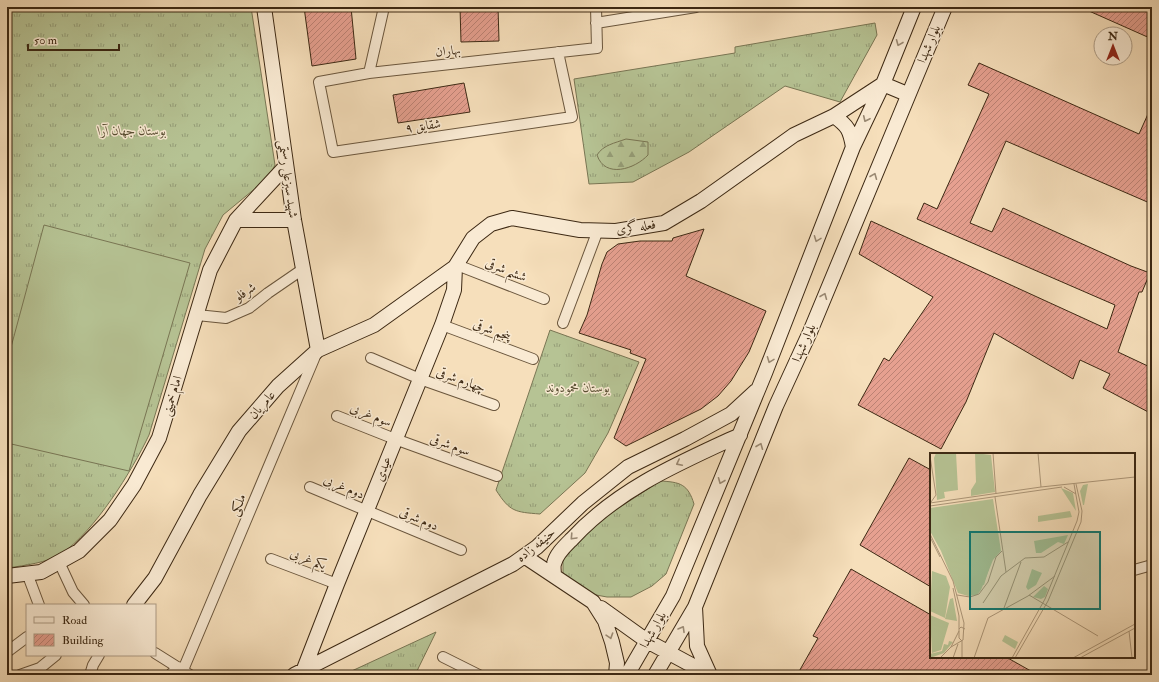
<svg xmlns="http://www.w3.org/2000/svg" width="1159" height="682" font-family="'IM FELL Double Pica',Amiri,serif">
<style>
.grass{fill:url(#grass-tufts);stroke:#797654}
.forest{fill:url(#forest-firs);stroke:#797654}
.pitch{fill:#b6c394;stroke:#797654}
.building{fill:url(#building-hatch);stroke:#3c2813}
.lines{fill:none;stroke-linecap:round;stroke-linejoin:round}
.street-casing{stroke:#6a563d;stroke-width:12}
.secondary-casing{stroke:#3c2813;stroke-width:16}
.street{stroke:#f9ead3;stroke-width:10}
.secondary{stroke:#f9ead3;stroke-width:14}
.oneway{stroke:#9a8973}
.labels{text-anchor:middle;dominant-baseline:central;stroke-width:3;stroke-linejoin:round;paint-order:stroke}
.street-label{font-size:13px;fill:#3c2813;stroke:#f9ead3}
.park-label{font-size:13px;font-style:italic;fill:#5a4f33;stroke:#f9ead3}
.inset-road{fill:none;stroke:#ac9678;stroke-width:1}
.view{fill:#0f766e;fill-opacity:0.15;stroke:#0f766e;stroke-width:2}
.inset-edge{fill:none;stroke:#3c2813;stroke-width:2}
</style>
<defs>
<pattern id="grass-tufts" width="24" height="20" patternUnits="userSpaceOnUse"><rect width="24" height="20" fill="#b6c394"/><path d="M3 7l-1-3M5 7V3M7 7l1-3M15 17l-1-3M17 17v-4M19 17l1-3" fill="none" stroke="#959e78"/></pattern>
<pattern id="forest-firs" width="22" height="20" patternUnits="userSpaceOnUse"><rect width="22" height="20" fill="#b6c394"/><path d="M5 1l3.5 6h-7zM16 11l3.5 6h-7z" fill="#959e78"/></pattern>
<pattern id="building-hatch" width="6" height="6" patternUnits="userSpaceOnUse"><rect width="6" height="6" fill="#e6a090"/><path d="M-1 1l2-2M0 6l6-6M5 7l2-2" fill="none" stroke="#bc8274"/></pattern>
</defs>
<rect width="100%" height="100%" fill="#f6dfbb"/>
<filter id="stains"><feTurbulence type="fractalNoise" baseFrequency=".005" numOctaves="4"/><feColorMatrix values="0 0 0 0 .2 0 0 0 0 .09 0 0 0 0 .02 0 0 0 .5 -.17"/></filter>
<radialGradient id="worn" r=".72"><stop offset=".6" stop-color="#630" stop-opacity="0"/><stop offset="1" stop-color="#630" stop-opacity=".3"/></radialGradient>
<path class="grass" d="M7,7H251L275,165L269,177L223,215L205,249L149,435C132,471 95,531 61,554C46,563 26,565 8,568Z
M875,23L877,35L840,102L785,86L689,152L633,182L589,184L574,79L735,53V47Z
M550,330L639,362L608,433L585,473L540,514C515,512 510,512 496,490Z
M660,481C680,482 688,484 694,504L666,574L652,586L631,597H607L591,594L563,577V556L605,517Z
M436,632L415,675H343Z"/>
<path class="forest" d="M626,139L648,142V155C635,169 605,179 597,155C603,145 615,143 626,139Z"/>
<path class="pitch" d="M44,225L190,263L129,471L7,443V362Z"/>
<path class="building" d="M304,7H351L356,59L312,66Z
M460,7H498L499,41L461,42Z
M1080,7H1152V39Z
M979,63L1139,134L1152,105V204L1006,141L970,223L992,232L1003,208L1131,266L1150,273L1142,292H1139L1118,352L1152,368V414L1103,388L1110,374L1080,360L1073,379L994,333L966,402L941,449L858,405L884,358L889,361L933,297L859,254L871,221L1107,329L1115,305L917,219L924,203L937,209L989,94L968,85Z
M464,83L470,112L398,123L393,95Z
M704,229L686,276L766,311L749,352L731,381L718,396L701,409L626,446L614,438L646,359L630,353L631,350L579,333L587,315L602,264L607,252L618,244L640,241H672L673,238Z
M909,458L931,470V587L860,545Z
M851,569L931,615V657H1006L1038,675H797L818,638L813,636Z"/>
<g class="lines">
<defs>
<path id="street" d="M384,7L369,73L597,48L596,7
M596,23L696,7
M369,73L319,82L333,152L572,117L558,52
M457,265L544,299
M197,315L226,318L249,308L268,293L303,269
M563,323L598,230
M442,325L533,359
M371,358L420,379L494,405
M337,416L395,439L497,476
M310,487L461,550
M271,559L337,584
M59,562L73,592L84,605
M1134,570L1152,565
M27,573L39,605
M7,652L27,637
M155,653L190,675
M443,657L479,675
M183,670L316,354
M20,675L40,668L56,655
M90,675L93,665L99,655
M170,675L178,667"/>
<path id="secondary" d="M264,7L294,220L318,350
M883,84L907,94
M834,116C848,126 850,130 853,147
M236,220H294
M524,556L593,602L605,621L612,642L617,663L616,675
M7,576L41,572L79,551L110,520L134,485L159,438L210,270L236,220L286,166
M554,576C554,572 553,567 554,564C556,554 565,546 572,539C618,489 679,463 740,435
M134,605L155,578L200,495L239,431L278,386L318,350L374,325L455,267L473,238L491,224L512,218L580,230L616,231L664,223L701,201L794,135L834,116L883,84
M695,607L697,646L710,675
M601,608L647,641L710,675
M304,669L337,584L442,325L454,290L455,267
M294,675L513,564L537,547L583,503L628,467L685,439L731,414L756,391
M627,675L673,596L765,373L853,147L883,84L914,7
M655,675L695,607L776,406L810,332L945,7"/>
</defs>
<use href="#street" class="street-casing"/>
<use href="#secondary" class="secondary-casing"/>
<use href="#street" class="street"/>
<use href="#secondary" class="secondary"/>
</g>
<defs><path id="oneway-chevron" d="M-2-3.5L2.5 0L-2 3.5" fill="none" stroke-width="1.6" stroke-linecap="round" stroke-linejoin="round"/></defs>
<g class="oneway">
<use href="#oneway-chevron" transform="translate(899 43) rotate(112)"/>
<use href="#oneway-chevron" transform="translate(866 119) rotate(115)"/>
<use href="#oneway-chevron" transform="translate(874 176) rotate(-68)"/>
<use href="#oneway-chevron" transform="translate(817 239) rotate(111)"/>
<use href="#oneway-chevron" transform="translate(824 296) rotate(-68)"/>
<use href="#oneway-chevron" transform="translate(770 360) rotate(111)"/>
<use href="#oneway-chevron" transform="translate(760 446) rotate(-68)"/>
<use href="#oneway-chevron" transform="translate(679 463) rotate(153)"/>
<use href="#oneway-chevron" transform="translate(721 481) rotate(112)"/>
<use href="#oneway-chevron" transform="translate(573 537) rotate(133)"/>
<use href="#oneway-chevron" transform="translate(682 629) rotate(-60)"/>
<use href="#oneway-chevron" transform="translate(610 636) rotate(72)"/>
</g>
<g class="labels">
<g class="street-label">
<text transform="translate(929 44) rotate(-67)">بلوار شهدا</text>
<text transform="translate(448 51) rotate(-6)">بهاران</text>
<text transform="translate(423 126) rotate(-8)">شقایق ۹</text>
<text transform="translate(288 179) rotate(82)">شهید سبزعلی رستمی</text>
<text transform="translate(636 227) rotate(-8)">فعله گری</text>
<text transform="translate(506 270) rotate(22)">ششم شرقی</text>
<text transform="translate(245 292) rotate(-34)">شرفلو</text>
<text transform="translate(492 330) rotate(21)">پنجم شرقی</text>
<text transform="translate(804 343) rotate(-66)">بلوار شهدا</text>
<text transform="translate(461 380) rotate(20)">چهارم شرقی</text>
<text transform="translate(172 396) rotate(-73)">امام خمینی</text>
<text transform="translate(262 405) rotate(-49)">عامریان</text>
<text transform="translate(371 415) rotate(22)">سوم غربی</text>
<text transform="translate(450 445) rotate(20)">سوم شرقی</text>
<text transform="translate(383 469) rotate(-69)">عیدی</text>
<text transform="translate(344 487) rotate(23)">دوم غربی</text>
<text transform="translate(238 505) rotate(-67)">ملکی</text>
<text transform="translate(419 519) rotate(23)">دوم شرقی</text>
<text transform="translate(536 545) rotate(-39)">حنیفه زاده</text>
<text transform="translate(308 559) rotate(21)">یکم غربی</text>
<text transform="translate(653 630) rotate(-60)">بلوار شهدا</text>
</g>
<g class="park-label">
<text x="132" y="131">بوستان جهان آرا</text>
<text x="578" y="388">بوستان محمودوند</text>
</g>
</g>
<g transform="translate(930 453)">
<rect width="205" height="205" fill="#f6dfbb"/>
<path d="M6,0H26L28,37L14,39L15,45L7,47L4,5ZM45,0L61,2L65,39L41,43V37L46,29ZM158,31L154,52H153L150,38L153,32ZM131,35L143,40L146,58ZM63,46L71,98L63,107L51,137L47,142L38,143L28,140L11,98L0,78V55ZM140,58L142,64L108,69V63ZM138,82L134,91L128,89L111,100H106L104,88ZM102,116L112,120L106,132L98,137L96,134ZM114,133L118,136L115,144L111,146L103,144ZM23,145L27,168L15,166L20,146ZM75,182L88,189L85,196L72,188ZM19,188L23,189L14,200L0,205V201L12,198L14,191L18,192Z" fill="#b6c394"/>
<path d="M2,118L16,123L20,134L15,165L0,158ZM0,162L19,170L11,197L2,200Z" fill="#b6c394"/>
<path d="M45,105L61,109L54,132L38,129Z" fill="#b6c394"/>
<path class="inset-road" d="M63,0L66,41M108,0L111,34M0,3L6,42L1,49M134,34L146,41M65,44L76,119M0,50L111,34L205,24M0,53L132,34M0,81L23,128L34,170L33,187L21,194M0,84L10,104M23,135L29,163V176M27,142L40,144L49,141L58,129L66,104L72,98M99,142L168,183M53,150L71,123L95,105L114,104L138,89M74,155L91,109M199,178L202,205M32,188L29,185V176L31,174L35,176M10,205L21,194L29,178M23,205L28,191M32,205V188M44,205L58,165L98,143L125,123M82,205L115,146L147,68L149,59L144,31M85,205L118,148L151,69L152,58L146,31M143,205L205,171M150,205L205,175"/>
<path class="view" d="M40,79H170V156H40Z"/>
<rect width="205" height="205" class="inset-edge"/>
</g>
<rect width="1159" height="682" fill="none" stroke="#f6dfbb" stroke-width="24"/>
<rect x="8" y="8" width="1143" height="666" fill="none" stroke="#3c2813" stroke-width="2"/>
<rect x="12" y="12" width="1135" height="658" fill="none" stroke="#3c2813"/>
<rect x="26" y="604" width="130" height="52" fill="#f9ead3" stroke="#ad9c86"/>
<rect x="34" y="617" width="20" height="6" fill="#f9ead3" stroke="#ad9c86"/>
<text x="62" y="624" font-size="12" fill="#3c2813">Road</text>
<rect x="34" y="634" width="20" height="12" fill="url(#building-hatch)" stroke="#ad9c86"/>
<text x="62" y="644" font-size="12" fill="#3c2813">Building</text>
<g transform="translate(1113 46)"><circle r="19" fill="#f9ead3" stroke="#ad9c86"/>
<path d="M0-3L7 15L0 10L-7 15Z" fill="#8f2418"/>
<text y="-6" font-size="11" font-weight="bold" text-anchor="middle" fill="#3c2813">N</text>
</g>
<path d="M28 44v6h91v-6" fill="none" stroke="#3c2813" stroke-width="2"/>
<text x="34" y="44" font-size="12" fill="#3c2813" stroke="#f9ead3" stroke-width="3" paint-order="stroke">50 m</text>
<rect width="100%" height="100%" filter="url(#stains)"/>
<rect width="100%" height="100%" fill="url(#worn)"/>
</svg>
